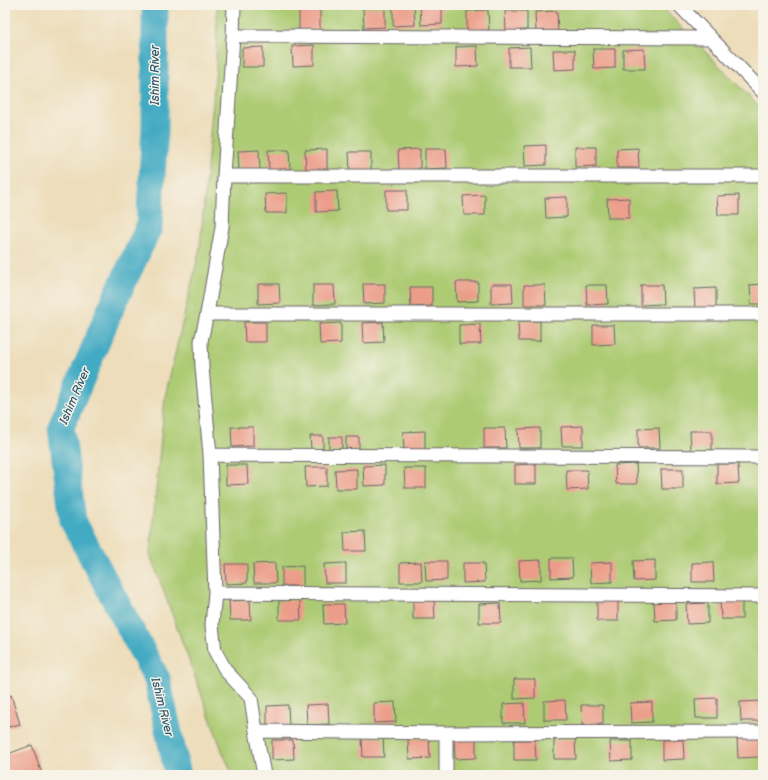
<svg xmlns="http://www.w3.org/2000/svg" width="768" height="780" font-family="'Balsamiq Sans',sans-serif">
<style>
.green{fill:#accb72;stroke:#677656}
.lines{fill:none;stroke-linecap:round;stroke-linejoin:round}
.river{stroke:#43aac3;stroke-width:27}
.building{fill:#ec9d89}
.minor-casing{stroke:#696367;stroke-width:15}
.minor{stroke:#fff;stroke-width:13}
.labels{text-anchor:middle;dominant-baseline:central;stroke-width:3;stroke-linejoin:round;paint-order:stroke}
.water-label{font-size:12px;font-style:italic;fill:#2f5871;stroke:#f7f3e8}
</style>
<rect width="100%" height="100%" fill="#f7f3e8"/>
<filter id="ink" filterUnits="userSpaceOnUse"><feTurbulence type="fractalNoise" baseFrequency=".025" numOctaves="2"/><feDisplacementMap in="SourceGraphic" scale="8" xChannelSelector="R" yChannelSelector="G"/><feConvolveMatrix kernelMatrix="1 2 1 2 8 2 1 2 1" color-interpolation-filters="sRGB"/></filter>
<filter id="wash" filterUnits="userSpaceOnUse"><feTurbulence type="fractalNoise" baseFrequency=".012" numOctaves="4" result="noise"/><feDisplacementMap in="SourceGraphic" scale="16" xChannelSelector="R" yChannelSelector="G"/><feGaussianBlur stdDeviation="0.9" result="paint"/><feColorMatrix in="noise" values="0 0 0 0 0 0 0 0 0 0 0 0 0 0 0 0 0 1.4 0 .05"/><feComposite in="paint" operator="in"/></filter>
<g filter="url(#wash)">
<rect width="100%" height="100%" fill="#edddba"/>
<path class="green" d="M217,5H660L763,111V775H233L223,753L150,554L165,397L200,248L216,67Z"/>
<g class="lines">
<path class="river" d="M155,5V128L149,227L111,308L61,427L73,521L157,679L178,775"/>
</g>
<g id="blocks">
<path class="building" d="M420,5H442V24L421,25Z
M393,6H414L415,25L393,26Z
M385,7V27L364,28L363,8Z
M299,10H320V30H299Z
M488,10L489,30L467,31V11Z
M505,11H527V30L506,31Z
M557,11L558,31H536L535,12Z
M314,45V65L293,66L292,46Z
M477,46L478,66L456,67V47Z
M263,47V67H242V48Z
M530,47L531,67H509V48Z
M593,49H615V68L594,69Z
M644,49L645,69H623V50Z
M553,50H575V69L554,70Z
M546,145V165L525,166L524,146Z
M575,147H596V166L575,167Z
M638,148L639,168H617V149Z
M327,149V169L306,170L305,150Z
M420,149V169L399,170L398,150Z
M425,149H446L447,168L425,169Z
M259,150L260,170H239L238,151Z
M268,150H289L290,169L269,170Z
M349,152H371V171L350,172Z
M386,190H407V210H386Z
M337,191L338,211L316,212V192Z
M287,193V213H266L265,194Z
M485,195V215H464L463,196Z
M739,195V215H718L717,196Z
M567,197V217L546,218L545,198Z
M629,198V218H608L607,199Z
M456,282H478V301L457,302Z
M258,284H279L280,303L258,304Z
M363,284H385V303L364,304Z
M491,284H512L513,303L491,304Z
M763,284V304H751L750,285Z
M313,285H334L335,304L313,305Z
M524,285H545L546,305H524Z
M586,285H607L608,304L587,305Z
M641,285H662L663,304L641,305Z
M410,287H432V306L411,307Z
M716,288V308L695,309L694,289Z
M518,321H540V341H519Z
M244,322H266V342H245Z
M383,322L384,342L363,343L362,323Z
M341,323V343L320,344L319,324Z
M480,324L481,344H459V325Z
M593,325H614L615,344L593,345Z
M583,426V446H562L561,427Z
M231,427H253V446L232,447Z
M484,428H505L506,448H484Z
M540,428V448H519L518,429Z
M659,428L660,448H638V429Z
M425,431V451H404L403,432Z
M690,431H712V450L691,451Z
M310,436H323V449H311Z
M329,437H342V450H329Z
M346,437H359V450H346Z
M536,464V484H515V465Z
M636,464L637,484H616L615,465Z
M717,464H738L739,483L717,484Z
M226,465H247L248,484L226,485Z
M385,465V485L364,486L363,466Z
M305,467H327V486L306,487Z
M404,468H426V488H405Z
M357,469V489H336L335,470Z
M661,469H683V489H662Z
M566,470H587L588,489L567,490Z
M365,531L366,551H345L344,532Z
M551,558H572L573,577L551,578Z
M541,560V580L520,581L519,561Z
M655,560V580L634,581L633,561Z
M425,561H447V580L426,581Z
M421,562L422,582H400V563Z
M612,562V582L591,583L590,563Z
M713,562L714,582H692V563Z
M275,563L276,583H254L253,564Z
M346,563V583H325L324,564Z
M463,563H484L485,582L463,583Z
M225,564H247V583L226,584Z
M303,566V586H282V567Z
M413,599H434L435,619H413Z
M742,599V619H721L720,600Z
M250,600L251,620H230L229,601Z
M300,600L301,620H279V601Z
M618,601V621H597V602Z
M654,601H676V620L655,621Z
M500,603L501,623H479V604Z
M708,603V623L687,624L686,604Z
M323,604H344L345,623L324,624Z
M514,679H535V698L514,699Z
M11,695L20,724L5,728V697Z
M717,698V718H696L695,699Z
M565,700L566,720H544V701Z
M762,701V721H741L740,702Z
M395,702L396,722L374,723V703Z
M652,702V722L631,723L630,703Z
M524,703L525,723H503V704Z
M328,704L329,724L307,725L306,705Z
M288,705L289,725H267V706Z
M581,705H603V724L582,725Z
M383,737L384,757H363L362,738Z
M737,738H759V757L738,758Z
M408,739H429L430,758L409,759Z
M454,739H476V758L455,759Z
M575,739L576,759H554V740Z
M272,740H293L294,759L272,760Z
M514,740H535L536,760H514Z
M662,740H683L684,759L662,760Z
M610,741H632V760L611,761Z
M32,745L42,774L39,775H8L5,767V755Z"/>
</g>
</g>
<g filter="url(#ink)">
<use href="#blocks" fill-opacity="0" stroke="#696367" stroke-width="1"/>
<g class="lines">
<defs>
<path id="minor" d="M234,5L233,36L224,176L222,227L207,314L201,341L202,367L210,455L215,593L212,625L215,651L226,671L251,698L256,731L264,775
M679,5L763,92
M233,36L711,38
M224,176H763
M207,314H763
M210,455L763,457
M215,593L763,596
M256,731L446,733L763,732
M446,733V775"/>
</defs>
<use href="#minor" class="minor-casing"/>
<use href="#minor" class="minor"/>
</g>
</g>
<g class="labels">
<g class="water-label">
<text transform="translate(155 75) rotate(-90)">Ishim River</text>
<text transform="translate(75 396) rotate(-67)">Ishim River</text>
<text transform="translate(162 707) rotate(76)">Ishim River</text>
</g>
</g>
<rect width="768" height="780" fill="none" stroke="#f7f3e8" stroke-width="20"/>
</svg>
